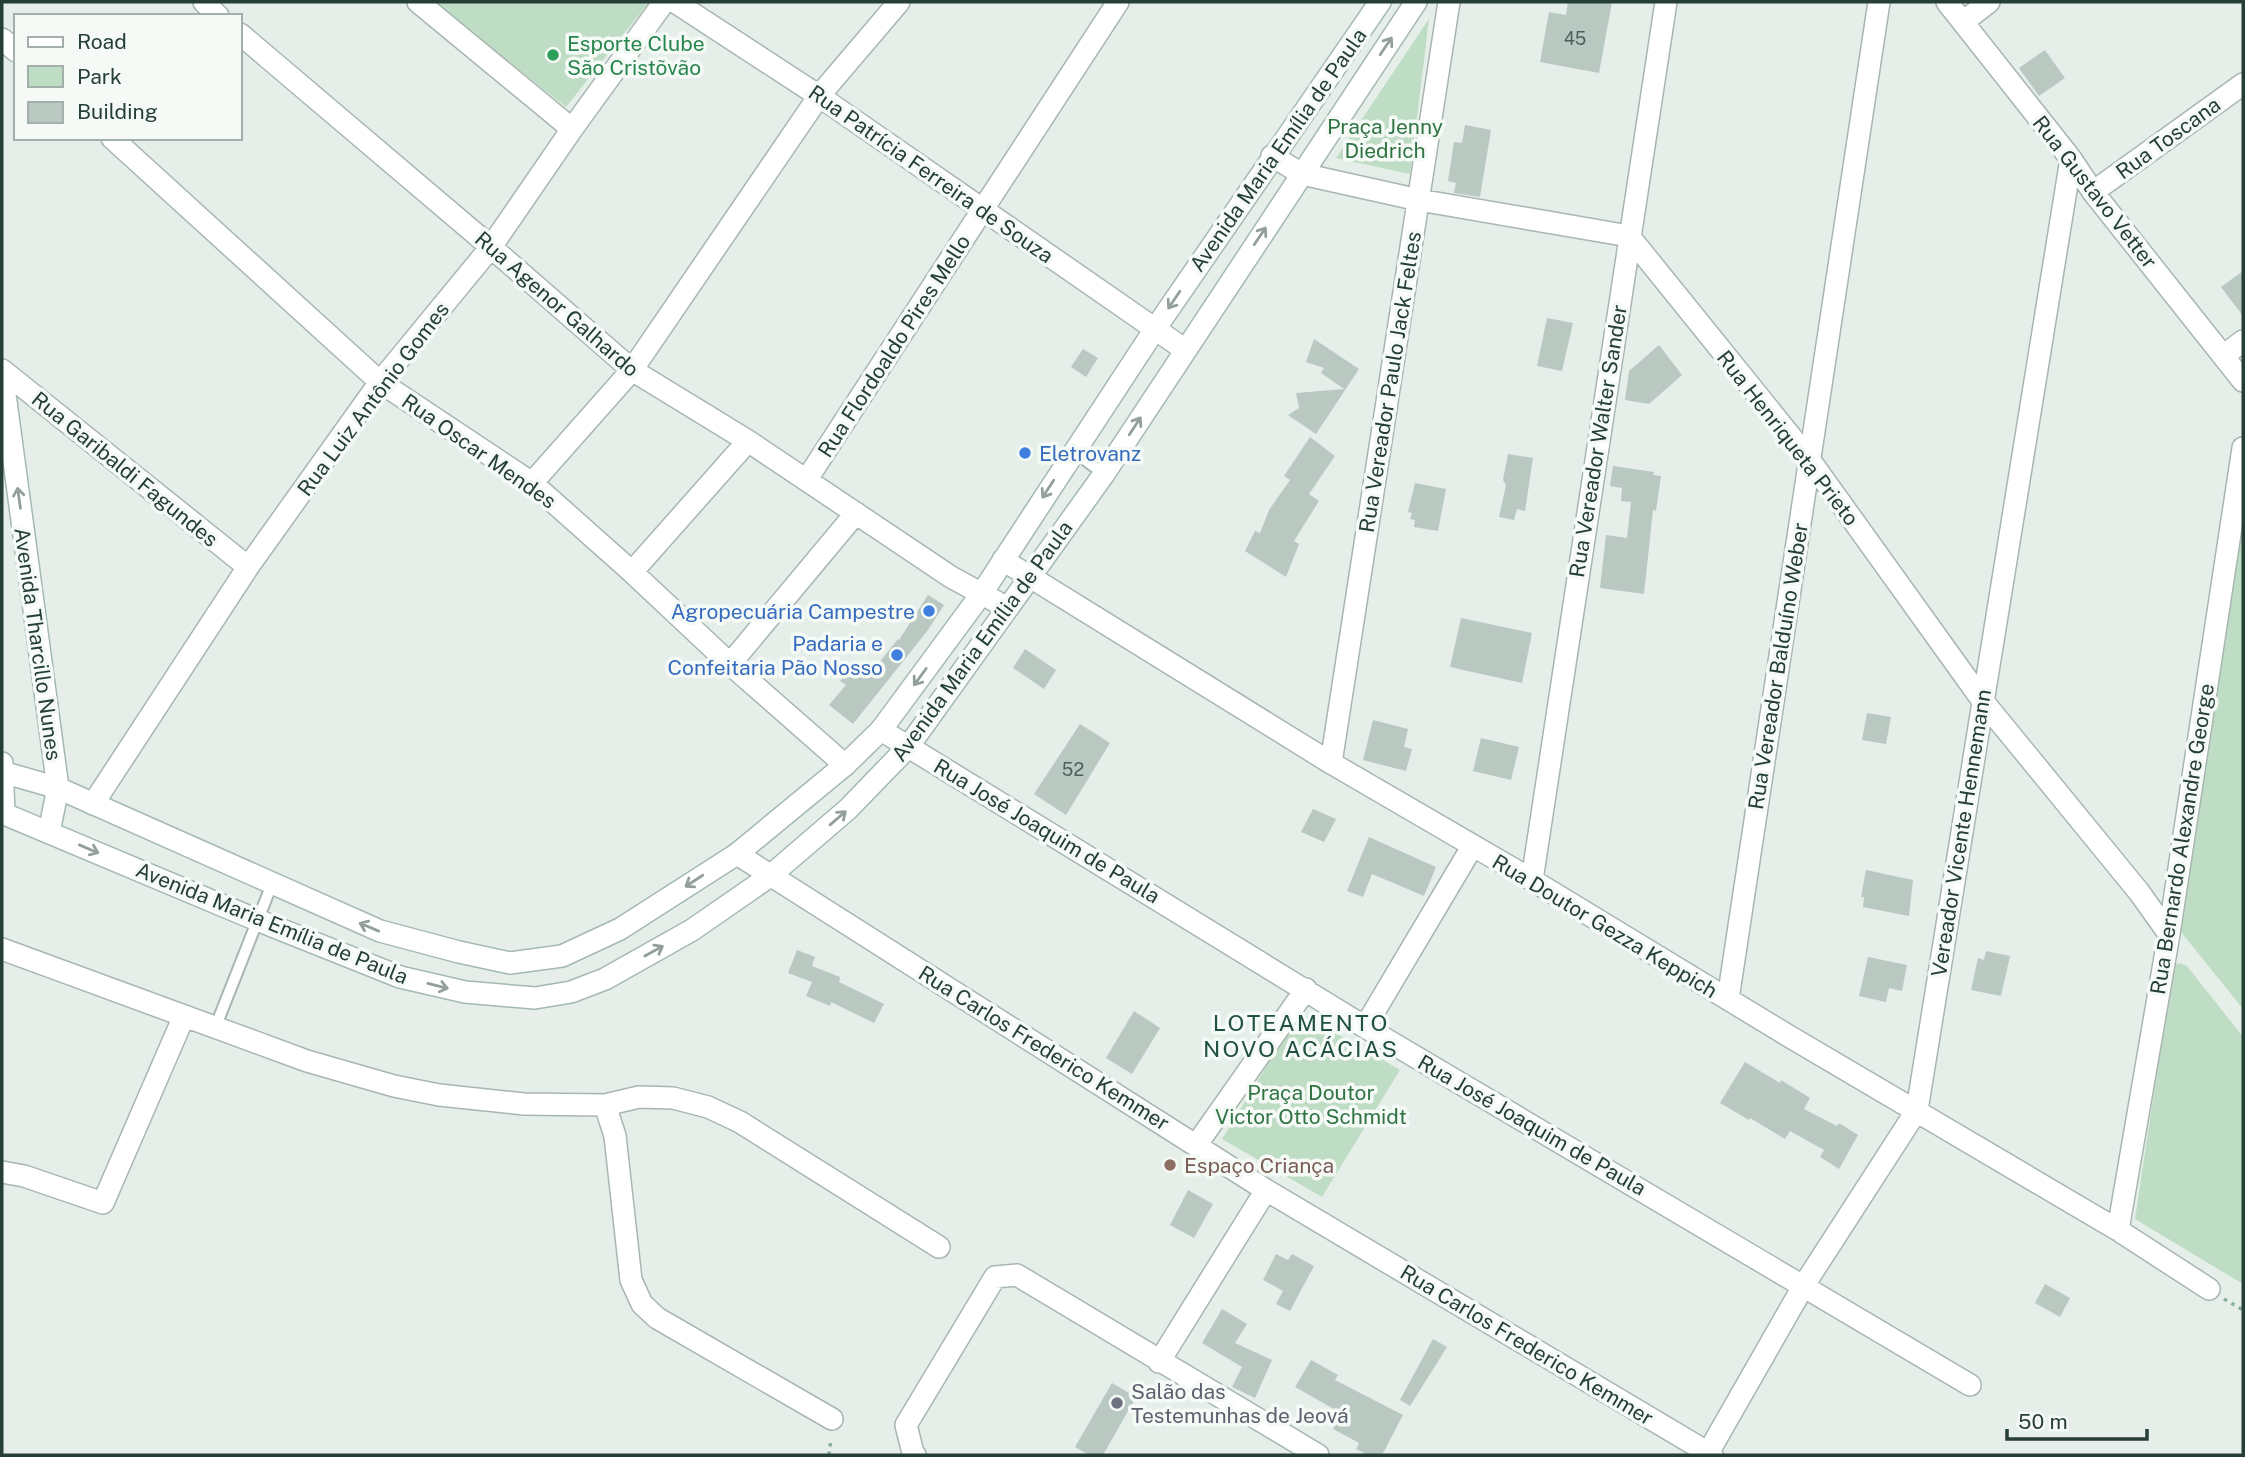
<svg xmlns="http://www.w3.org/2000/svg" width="2245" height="1457" font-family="'Public Sans',sans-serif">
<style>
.green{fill:#bfddc5}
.building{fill:#bac8c2}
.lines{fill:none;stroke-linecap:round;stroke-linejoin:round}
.lane-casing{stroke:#a8b6b0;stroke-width:14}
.street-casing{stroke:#a8b6b0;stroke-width:24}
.secondary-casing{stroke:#a4b9b0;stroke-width:24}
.path{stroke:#87b09f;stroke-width:3.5;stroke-dasharray:3.5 5;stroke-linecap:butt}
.lane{stroke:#fff;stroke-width:10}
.street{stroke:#fff;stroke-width:21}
.secondary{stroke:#fff;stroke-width:21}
.oneway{stroke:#929f9a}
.leisure-dot{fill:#2e9e5b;stroke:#f6faf7;stroke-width:2.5}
.shop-dot{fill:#3f7fe0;stroke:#f6faf7;stroke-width:2.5}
.education-dot{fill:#8d6e63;stroke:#f6faf7;stroke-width:2.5}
.worship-dot{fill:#6b7280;stroke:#f6faf7;stroke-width:2.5}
.labels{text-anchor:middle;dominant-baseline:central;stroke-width:7;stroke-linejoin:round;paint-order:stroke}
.number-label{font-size:18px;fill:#4a6159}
.leisure-label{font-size:21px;fill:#27864d;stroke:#f6faf7;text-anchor:start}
.park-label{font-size:21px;fill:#307444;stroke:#f6faf7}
.street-label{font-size:21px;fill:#253f36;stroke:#f6faf7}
.shop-label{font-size:21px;fill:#366cbe;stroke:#f6faf7;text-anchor:end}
.education-label{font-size:21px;fill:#785e54;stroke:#f6faf7;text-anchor:start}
.worship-label{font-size:21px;fill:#5b616d;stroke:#f6faf7;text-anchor:start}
.neighbourhood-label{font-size:23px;letter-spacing:2px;fill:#215141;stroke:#f6faf7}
</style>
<rect width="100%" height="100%" fill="#e5eee9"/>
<path class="green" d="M432,2H649L566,107Z
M1429,19L1410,174L1336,158Z
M2243,485V1009L2177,927Z
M2179,963L2187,966L2243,1037V1284L2135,1219L2173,966Z
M1300,1012L1400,1070L1322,1197L1222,1139Z"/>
<path class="building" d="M1568,2H1612L1599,73L1540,62L1549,12L1566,15Z
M2045,50L2065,78L2039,96L2019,68Z
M1465,125L1491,130L1480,197L1454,193L1456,183L1448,181L1454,142L1462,143Z
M2243,271V316L2221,287Z
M1547,318L1573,323L1562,371L1537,366Z
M1314,339L1359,369L1316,434L1288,415L1299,408L1296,393L1344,389L1321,373L1324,368L1306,362Z
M1659,345L1682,375L1649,404L1625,400L1629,371Z
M1083,349L1098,358L1086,377L1071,367Z
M1310,437L1335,456L1309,494L1319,501L1294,541L1299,544L1286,577L1245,551L1255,531L1260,533L1269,510L1290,480L1284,476Z
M1508,454L1533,458L1525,511L1517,509L1514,520L1499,517L1506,485L1503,480Z
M1613,466L1654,472L1653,475L1661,476L1656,511L1653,510L1644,594L1600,588L1606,535L1627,538L1631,502L1621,501L1622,488L1610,486Z
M1415,483L1446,489L1438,531L1414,527L1415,520L1410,519L1412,513L1408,512Z
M928,595L944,605L928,630L853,724L829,705L846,685L840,681L854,663L869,675L898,639L899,640Z
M1461,618L1532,633L1522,683L1450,667Z
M1025,649L1056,670L1044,689L1013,668Z
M1867,713L1891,717L1886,744L1862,740Z
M1373,720L1408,729L1404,747L1412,749L1406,771L1363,760Z
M1080,724L1110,743L1066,815L1034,794Z
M1481,738L1519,747L1511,780L1473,771Z
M1313,809L1336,819L1324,842L1301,832Z
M1369,837L1436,867L1424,896L1372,874L1363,897L1347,891Z
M1866,870L1913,880L1909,916L1863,907L1864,897H1861Z
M797,950L815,957L812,966L840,977L839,982L884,1004L874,1023L831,1002L830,1006L806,996L812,982L788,973Z
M1986,951L2010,956L2001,996L1971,990L1978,958L1984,960Z
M1868,957L1907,965L1902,991L1889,988L1886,1002L1859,996Z
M1134,1011L1160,1028L1132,1074L1106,1058Z
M1745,1062L1780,1083L1781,1080L1810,1098L1804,1109L1837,1126L1839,1123L1858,1135L1839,1169L1820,1157L1824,1150L1790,1131L1785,1139L1750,1118L1749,1120L1720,1103Z
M1188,1190L1213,1204L1194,1238L1170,1225Z
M1276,1254L1288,1260L1292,1254L1314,1266L1290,1311L1276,1304L1283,1291L1263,1280Z
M2045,1284L2070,1298L2060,1317L2035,1303Z
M1222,1309L1247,1324L1235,1343L1272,1360L1255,1398L1232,1387L1242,1367L1202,1343Z
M1433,1339L1447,1347L1410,1406L1400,1400Z
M1311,1360L1338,1375L1335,1380L1403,1415L1382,1455H1368L1356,1449L1359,1443L1333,1429L1341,1413L1295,1387Z
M1112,1383L1136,1397L1103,1455H1089L1075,1447Z"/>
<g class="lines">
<defs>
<path id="lane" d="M1073,451L1104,474
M215,1028L272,884"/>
<path id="street" d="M204,2L218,16
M418,2L572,129
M675,2L819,96L1184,349
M1947,2L2071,159L2093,192L2243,381
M1963,22L1989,2
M240,34L491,247L632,370L748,441L951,577L1006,607
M2,39L16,51
M112,138L380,382L532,483L632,572L730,664L845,765
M1272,156L1302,174L1419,200L1629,236L1809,459L1982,700L2139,892L2169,934
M2093,192L2243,84
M2223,356L2243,341
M2,370L248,567
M807,479L1118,2
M532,483L632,370L819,96L899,2
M1003,560L1331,763L1532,880L1787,1035L2118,1230L2209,1289
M632,572L748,441
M730,664L856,513
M881,730L1365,1027L1970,1385
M1331,763L1449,2
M93,804L248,567L380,382L491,247L572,129L664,2
M737,854L1266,1190L1712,1455
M1532,880L1666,2
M2,949L307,1061L394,1086L439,1095L524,1104L605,1105L639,1097L673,1098L708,1107L740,1122L939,1247
M1728,999L1879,2
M1365,1027L1472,847
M605,1105L615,1136L631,1280L642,1304L657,1318L832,1419
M1197,1144L1306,989
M2,1172L24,1176L103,1203L184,1016
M2118,1230L2169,934L2243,448
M1159,1362L1266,1190
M1708,1453L1804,1285L1917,1110L2071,159
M915,1455L913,1453L906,1425L995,1277L1017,1275L1318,1455"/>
<path id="secondary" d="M2,372L58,788L49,832
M2,763L4,814
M2,772L58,788L380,931L459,952L510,963L562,956L620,929L737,854L845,765L881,730L982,593L1155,329L1380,2
M2,813L257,920L400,977L465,992L535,998L571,992L605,979L692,930L770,876L848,809L908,747L1104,474L1416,2"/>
</defs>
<use href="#lane" class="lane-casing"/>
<use href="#street" class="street-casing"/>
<use href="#secondary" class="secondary-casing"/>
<path class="path" d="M2224,1299L2243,1310
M829,1455L831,1438"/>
<use href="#lane" class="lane"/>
<use href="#street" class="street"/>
<use href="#secondary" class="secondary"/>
</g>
<defs><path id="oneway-shaft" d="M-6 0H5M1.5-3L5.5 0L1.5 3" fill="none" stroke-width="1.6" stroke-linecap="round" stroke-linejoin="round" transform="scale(1.75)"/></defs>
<g class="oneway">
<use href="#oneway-shaft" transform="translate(1386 46) rotate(-56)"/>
<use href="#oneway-shaft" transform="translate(1260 236) rotate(-56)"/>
<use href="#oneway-shaft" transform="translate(1174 300) rotate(124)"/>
<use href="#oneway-shaft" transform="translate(1135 426) rotate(-57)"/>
<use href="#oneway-shaft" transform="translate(1048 489) rotate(123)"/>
<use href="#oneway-shaft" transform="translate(19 498) rotate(-98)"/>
<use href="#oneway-shaft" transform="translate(920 677) rotate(126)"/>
<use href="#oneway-shaft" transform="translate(838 818) rotate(-41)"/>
<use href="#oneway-shaft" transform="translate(89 849) rotate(23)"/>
<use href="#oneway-shaft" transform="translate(694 881) rotate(147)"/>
<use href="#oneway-shaft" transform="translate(369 927) rotate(-157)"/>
<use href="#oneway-shaft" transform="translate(654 951) rotate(-29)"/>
<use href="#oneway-shaft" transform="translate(438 986) rotate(14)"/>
</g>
<circle class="leisure-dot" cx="553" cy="55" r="7"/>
<g class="shop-dot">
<circle cx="1025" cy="453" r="7"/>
<circle cx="929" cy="611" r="7"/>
<circle cx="897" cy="655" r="7"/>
</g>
<circle class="education-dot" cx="1170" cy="1165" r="7"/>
<circle class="worship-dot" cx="1117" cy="1403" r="7"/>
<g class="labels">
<g class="number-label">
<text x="1575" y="38">45</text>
<text x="1073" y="769">52</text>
</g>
<g class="leisure-label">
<text x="567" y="43">Esporte Clube<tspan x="567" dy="24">São Cristõvão</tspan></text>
</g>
<g class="park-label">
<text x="1385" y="126">Praça Jenny<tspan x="1385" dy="24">Diedrich</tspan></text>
<text x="1311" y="1092">Praça Doutor<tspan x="1311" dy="24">Victor Otto Schmidt</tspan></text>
</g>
<g class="street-label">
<text transform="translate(2168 138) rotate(-36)">Rua Toscana</text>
<text transform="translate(1278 150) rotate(-55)">Avenida Maria Emília de Paula</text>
<text transform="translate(931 174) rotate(35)">Rua Patrícia Ferreira de Souza</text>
<text transform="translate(2095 192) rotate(52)">Rua Gustavo Vetter</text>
<text transform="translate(557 304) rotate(41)">Rua Agenor Galhardo</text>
<text transform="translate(894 346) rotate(-57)">Rua Flordoaldo Pires Mello</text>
<text transform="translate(1390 382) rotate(-81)">Rua Vereador Paulo Jack Feltes</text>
<text transform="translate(373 399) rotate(-53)">Rua Luiz Antônio Gomes</text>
<text transform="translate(1788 438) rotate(52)">Rua Henriqueta Prieto</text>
<text transform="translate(1598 441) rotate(-81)">Rua Vereador Walter Sander</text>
<text transform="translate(479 451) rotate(35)">Rua Oscar Mendes</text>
<text transform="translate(125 469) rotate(39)">Rua Garibaldi Fagundes</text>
<text transform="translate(982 641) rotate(-54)">Avenida Maria Emília de Paula</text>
<text transform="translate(38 644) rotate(82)">Avenida Tharcillo Nunes</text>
<text transform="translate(1778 666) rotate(-81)">Rua Vereador Balduíno Weber</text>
<text transform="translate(1047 831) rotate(31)">Rua José Joaquim de Paula</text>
<text transform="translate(1961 833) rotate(-81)">Vereador Vicente Hennemann</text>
<text transform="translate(2182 839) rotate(-81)">Rua Bernardo Alexandre George</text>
<text transform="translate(272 923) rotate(22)">Avenida Maria Emília de Paula</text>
<text transform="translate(1605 926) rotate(31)">Rua Doutor Gezza Keppich</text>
<text transform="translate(1044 1048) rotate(32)">Rua Carlos Frederico Kemmer</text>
<text transform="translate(1532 1125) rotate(30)">Rua José Joaquim de Paula</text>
<text transform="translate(1527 1345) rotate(31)">Rua Carlos Frederico Kemmer</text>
</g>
<g class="shop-label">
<text x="1039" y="453" text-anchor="start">Eletrovanz</text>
<text x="915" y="611">Agropecuária Campestre</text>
<text x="883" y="643">Padaria e<tspan x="883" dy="24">Confeitaria Pão Nosso</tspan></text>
</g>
<g class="education-label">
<text x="1184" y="1165">Espaço Criança</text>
</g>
<g class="worship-label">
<text x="1131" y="1391">Salão das<tspan x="1131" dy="24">Testemunhas de Jeová</tspan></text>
</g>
<g class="neighbourhood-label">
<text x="1301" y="1022">LOTEAMENTO<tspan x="1301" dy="26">NOVO ACÁCIAS</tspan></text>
</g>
</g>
<rect width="2245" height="1457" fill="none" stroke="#253f36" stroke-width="7"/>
<rect x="14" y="14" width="228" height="126" fill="#f6faf7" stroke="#a2afaa" stroke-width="2"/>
<rect x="28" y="37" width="35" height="10" fill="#ffffff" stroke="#a2afaa" stroke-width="2"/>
<text x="77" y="49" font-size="21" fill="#253f36">Road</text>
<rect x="28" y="66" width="35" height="21" fill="#bfddc5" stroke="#a2afaa" stroke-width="2"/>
<text x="77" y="84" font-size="21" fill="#253f36">Park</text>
<rect x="28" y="102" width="35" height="21" fill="#bac8c2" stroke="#a2afaa" stroke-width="2"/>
<text x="77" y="119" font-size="21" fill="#253f36">Building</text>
<path d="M2007 1429v10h140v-10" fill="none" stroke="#253f36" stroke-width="3.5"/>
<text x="2018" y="1429" font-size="21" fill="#253f36" stroke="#f6faf7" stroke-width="5" paint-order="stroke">50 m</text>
</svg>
